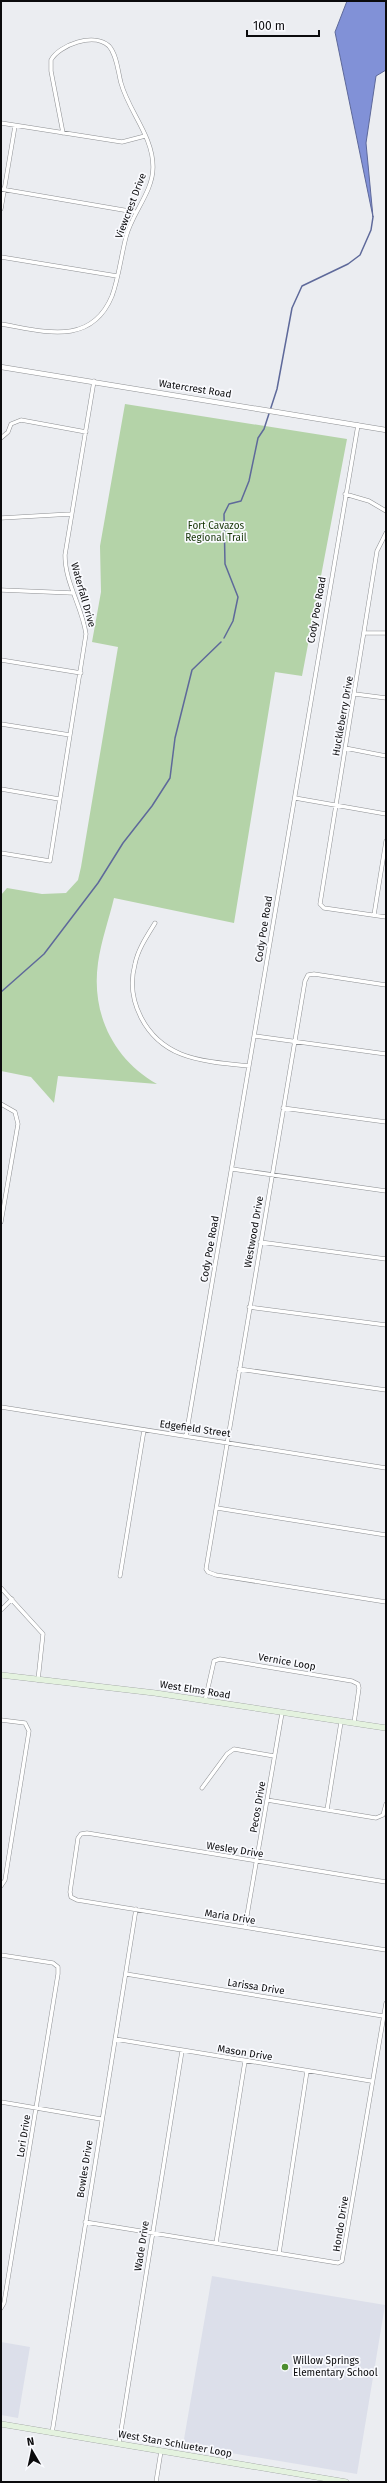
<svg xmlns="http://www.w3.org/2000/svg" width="387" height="2483" font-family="'Fira Sans',sans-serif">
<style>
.built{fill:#dcdfea}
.green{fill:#b4d3a8}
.water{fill:#8191d7;stroke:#5e699a}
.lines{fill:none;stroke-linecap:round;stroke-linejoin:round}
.stream{stroke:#5e699a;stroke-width:1.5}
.minor-casing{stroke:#8e9093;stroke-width:4.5}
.tertiary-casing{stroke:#8e9093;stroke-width:5.5}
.secondary-casing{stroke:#8e9093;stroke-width:6}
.minor{stroke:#fff;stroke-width:3.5}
.tertiary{stroke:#fff;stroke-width:4.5}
.secondary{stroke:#e4f2df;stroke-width:5.5}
.poi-dot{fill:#4d8e2f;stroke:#f9fafe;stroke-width:1.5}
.labels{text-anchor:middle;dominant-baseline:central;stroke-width:3.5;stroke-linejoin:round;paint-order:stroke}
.street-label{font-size:10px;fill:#0b0b0d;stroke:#f9fafe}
.park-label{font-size:10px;fill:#153405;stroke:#f9fafe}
.poi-label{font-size:10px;fill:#0b0b0d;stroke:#f9fafe;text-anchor:start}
</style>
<rect width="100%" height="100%" fill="#ebedf1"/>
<path class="built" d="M212,2276L385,2305L357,2474L183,2445Z
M1,2342L30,2347L18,2418L1,2415Z"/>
<path class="green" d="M125,404L347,439L302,676L275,672L234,923L114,898C109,919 101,941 98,963C91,1013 113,1059 157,1084L58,1076L54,1103L31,1077L1,1071V895L7,888L42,894L66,893L78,880L81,867L118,647L92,642L101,592L100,546Z"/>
<path class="water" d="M347,1H386V70L376,76L366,143L373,217L335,32Z"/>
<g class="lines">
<path class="stream" d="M224,638L233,621L238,597L225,564L224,514L229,504L241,501L249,481L258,438L264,429L277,389L292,308L302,286L348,264L360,255L371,230L373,217
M1,992L44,954L98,883L123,843L152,806L170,778L175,738L192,670L221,642"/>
<defs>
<path id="minor" d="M1,123L122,142L145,136
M1,189L135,212
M1,209L15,126
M1,257L117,276
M1,324C43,331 91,347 112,296C119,277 121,256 126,237C132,213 153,192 153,167C153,136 129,112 121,83C118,72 117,55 109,46C94,32 59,45 51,60V71L63,133
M1,438L8,432L11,424L21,420L86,432
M345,494L369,501L386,511
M1,518L71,514
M386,533L377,551L320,904L324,908L386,917
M1,590L73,593
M365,633H386
M1,660L81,673
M355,694L386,698
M1,724L70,735
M345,748L386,756
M1,789L59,799
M295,798L386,814
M1,853L50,861L86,634C82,606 65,583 65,555L94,381
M374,915L386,841
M155,923C147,936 138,949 135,964C125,1001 146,1040 181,1054C201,1062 228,1064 249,1066
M386,985L314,974L308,975L305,981L206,1569L208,1572L216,1575L386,1602
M255,1036L386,1054
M1,1104L15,1112L18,1124L1,1222
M283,1108L386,1122
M232,1169L386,1191
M260,1242L386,1259
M249,1307L386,1325
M239,1369L386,1390
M1,1407L386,1468
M186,1436L358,425
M217,1508L386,1535
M120,1576L144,1430
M1,1588L43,1634L38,1680
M1,1610L12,1599
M205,1701L214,1661L220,1659L352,1681L358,1684L359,1688L354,1723
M1,1720L25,1723L29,1731L5,1880L1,1886
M202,1788L227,1754L234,1749L274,1756
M267,1800L376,1818L383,1815L386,1804
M327,1810L341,1722
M386,1882L87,1833L81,1834L78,1838L70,1892L71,1897L77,1900L386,1950
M245,1927L282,1713
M1,1955L53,1963L58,1967V1974L4,2303L1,2308
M126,1974L383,2016
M115,2039L371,2081
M1,2102L101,2119
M85,2222L338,2263L342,2261L386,2003
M216,2243L245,2061
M279,2253L307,2071
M52,2433L136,1909
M119,2443L182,2051
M156,2482L161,2451"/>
<path id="tertiary" d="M1,367L386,430"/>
<path id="secondary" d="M1,1675L155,1693L386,1728
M1,2424L346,2482"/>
</defs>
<use href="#minor" class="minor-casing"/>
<use href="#tertiary" class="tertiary-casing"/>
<use href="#secondary" class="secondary-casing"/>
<use href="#minor" class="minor"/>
<use href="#tertiary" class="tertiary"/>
<use href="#secondary" class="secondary"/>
</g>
<circle class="poi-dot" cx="285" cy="2367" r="4"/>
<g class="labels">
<g class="street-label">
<text transform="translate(131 206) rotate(-69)">Viewcrest Drive</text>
<text transform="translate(195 389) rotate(9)">Watercrest Road</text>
<text transform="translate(83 595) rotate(74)">Waterfall Drive</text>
<text transform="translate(317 610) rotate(-80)">Cody Poe Road</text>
<text transform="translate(343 716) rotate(-80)">Huckleberry Drive</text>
<text transform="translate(264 929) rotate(-81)">Cody Poe Road</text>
<text transform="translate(254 1232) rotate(-80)">Westwood Drive</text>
<text transform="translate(210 1249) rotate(-80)">Cody Poe Road</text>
<text transform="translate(195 1429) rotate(8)">Edgefield Street</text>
<text transform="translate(287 1662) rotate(10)">Vernice Loop</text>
<text transform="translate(195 1690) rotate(9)">West Elms Road</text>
<text transform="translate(258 1807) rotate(-80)">Pecos Drive</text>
<text transform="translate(235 1850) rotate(9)">Wesley Drive</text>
<text transform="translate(230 1917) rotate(9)">Maria Drive</text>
<text transform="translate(256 1987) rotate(9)">Larissa Drive</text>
<text transform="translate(245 2053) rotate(9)">Mason Drive</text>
<text transform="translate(24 2136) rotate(-81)">Lori Drive</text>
<text transform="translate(85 2169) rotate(-81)">Bowles Drive</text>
<text transform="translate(341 2224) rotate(-81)">Hondo Drive</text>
<text transform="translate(142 2246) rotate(-81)">Wade Drive</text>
<text transform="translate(175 2444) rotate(10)">West Stan Schlueter Loop</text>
</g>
<g class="park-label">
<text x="216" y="526">Fort Cavazos<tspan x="216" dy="12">Regional Trail</tspan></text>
</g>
<g class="poi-label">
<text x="293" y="2361">Willow Springs<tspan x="293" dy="12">Elementary School</tspan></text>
</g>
</g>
<rect width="387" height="2483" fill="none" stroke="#0b0b0d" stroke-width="4"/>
<g transform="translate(32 2451) rotate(351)" stroke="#f9fafe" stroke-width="3" paint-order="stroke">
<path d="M0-3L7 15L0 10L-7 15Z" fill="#0b0b0d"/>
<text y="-6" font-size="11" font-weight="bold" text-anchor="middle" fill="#0b0b0d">N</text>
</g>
<path d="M247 30v6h72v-6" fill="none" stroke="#0b0b0d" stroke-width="2"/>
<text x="253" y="30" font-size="12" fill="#0b0b0d" stroke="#f9fafe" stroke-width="3" paint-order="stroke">100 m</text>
</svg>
